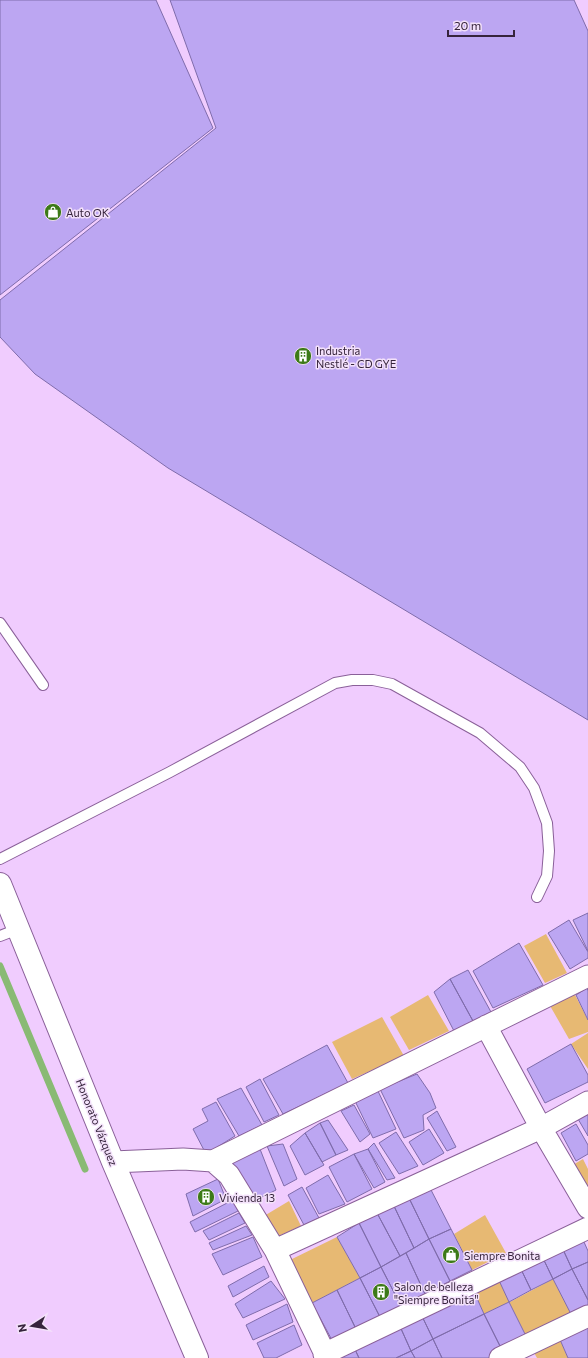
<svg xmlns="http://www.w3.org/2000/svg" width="588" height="1358" font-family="Commissioner,sans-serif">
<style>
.green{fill:#e7b973}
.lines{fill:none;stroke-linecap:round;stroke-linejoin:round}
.stream{stroke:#89ba74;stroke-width:7}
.building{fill:#bca6f2;stroke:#7f6cab}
.service-casing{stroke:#8a6099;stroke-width:12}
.minor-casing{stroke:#8a6099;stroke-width:23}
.tertiary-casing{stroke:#8a6099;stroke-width:24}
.service{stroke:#fff;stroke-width:10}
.minor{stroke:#fff;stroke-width:21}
.tertiary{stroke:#fff;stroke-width:22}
.labels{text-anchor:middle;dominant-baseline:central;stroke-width:3;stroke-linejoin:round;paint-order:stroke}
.poi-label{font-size:11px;fill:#36243c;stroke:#f3e1fa;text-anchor:start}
.street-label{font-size:11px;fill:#36243c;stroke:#f3e1fa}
</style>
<rect width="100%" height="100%" fill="#f0ccfe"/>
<path class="green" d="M546,934L567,973L545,983L524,946Z
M573,991L588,1020V1032L569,1039L549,1004Z
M428,995L449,1031L409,1050L390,1017Z
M382,1017L404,1056L352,1079L332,1042Z
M588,1033V1069L571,1044Z
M583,1159L588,1169V1197L571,1166Z
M289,1201L301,1226L276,1237L264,1216Z
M485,1215L506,1253L472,1270L454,1234Z
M337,1237L360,1278L312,1303L290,1260Z
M496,1274L510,1302L553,1279L573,1318L528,1340L509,1302L484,1314L471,1285Z
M558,1335L568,1358H537L532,1349Z"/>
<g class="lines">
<path class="stream" d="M0,966L85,1169"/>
</g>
<path class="building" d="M0,0H156L213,128L0,295Z
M170,0H574L588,31V720L168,468L35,374L0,337V300L216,128Z
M588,913V951L573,920Z
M569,920L588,952V958L570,969L548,933Z
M519,943L543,985L493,1008L473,971Z
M468,970L491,1012L473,1021L450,979Z
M450,979L473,1021L454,1031L434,992Z
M587,988L588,991V1020L576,995Z
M571,1044L588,1075V1082L545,1103L527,1069Z
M327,1045L348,1083L283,1114L263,1079Z
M417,1074L430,1093L436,1108L423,1115L424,1130L404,1138L380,1089Z
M260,1079L279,1115L264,1122L246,1087Z
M241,1088L262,1125L239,1136L217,1099Z
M377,1089L396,1129L373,1138L355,1101Z
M216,1102L235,1136L206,1154L193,1129L208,1121L202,1109Z
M354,1105L370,1134L360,1142L341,1111Z
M437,1111L456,1147L447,1151L427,1118Z
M588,1112V1136L578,1119Z
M328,1120L348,1150L336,1155L320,1123Z
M320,1123L336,1155L322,1162L305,1133Z
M576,1124L588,1145V1154L576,1161L561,1133Z
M429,1129L444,1153L423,1165L409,1142Z
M396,1132L418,1166L399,1174L379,1143Z
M305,1133L324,1165L305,1175L290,1146Z
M374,1143L395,1178L387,1180L368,1149Z
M283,1144L297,1179L284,1186L267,1146Z
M260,1149L276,1190L250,1203L230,1162Z
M368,1149L385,1182L374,1188L354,1154Z
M354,1154L372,1189L347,1202L329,1167Z
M328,1175L345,1204L319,1214L306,1188Z
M218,1179L226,1199L193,1216L186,1194Z
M429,1186L451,1229L429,1239L408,1196Z
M302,1187L319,1218L304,1225L288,1195Z
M408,1196L429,1239L414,1248L393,1204Z
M233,1200L238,1211L195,1232L190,1222Z
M393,1204L414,1248L400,1256L377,1213Z
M239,1213L245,1223L209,1240L203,1231Z
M377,1213L400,1256L381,1267L359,1223Z
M359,1223L381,1267L360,1278L337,1237Z
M246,1226L252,1235L213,1250L209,1243Z
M451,1229L472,1270L450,1281L429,1239Z
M580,1233L588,1251V1262L572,1269L560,1243Z
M253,1237L262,1257L223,1275L212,1254Z
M429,1239L450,1281L425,1294L406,1253Z
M560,1243L572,1269L553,1279L540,1252Z
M540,1252L553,1279L531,1290L518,1263Z
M406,1253L425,1294L401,1306L381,1267Z
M588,1262V1300L572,1269Z
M518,1263L531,1290L509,1302L496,1274Z
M264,1266L269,1277L233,1297L228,1286Z
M381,1267L401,1306L380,1317L360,1278Z
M572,1269L588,1300V1310L573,1318L553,1279Z
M360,1278L380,1317L356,1329L337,1290Z
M271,1281L285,1299L243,1318L235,1304Z
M471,1285L484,1314L433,1339L419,1310Z
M337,1290L356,1329L333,1342L312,1303Z
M509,1302L528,1340L503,1352L484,1314Z
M287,1304L293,1322L253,1340L246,1325Z
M419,1310L433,1339L411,1351L398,1322Z
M484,1314L503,1352L490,1358H442L433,1339Z
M588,1321V1358H568L558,1335Z
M398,1322L411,1351L396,1358H359L352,1343Z
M294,1325L302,1345L276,1358H264L257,1343Z
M433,1339L442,1358H415L411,1351Z
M352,1343L359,1358H331Z
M411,1351L415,1358H396Z"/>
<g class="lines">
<defs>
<path id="service" d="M0,623L43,685
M0,859L170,772L335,683L352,680H373L392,684L480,733L520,767L534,788L547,823L549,851L547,876L537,897
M0,936L18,929"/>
<path id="minor" d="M486,1026L541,1128L588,1208
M213,1161L229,1175L275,1250L327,1358
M113,1162L183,1159L213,1161L588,976
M275,1250L541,1128L588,1102
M324,1354L588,1228
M500,1358L588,1316"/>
<path id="tertiary" d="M0,884L113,1162L197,1358"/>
</defs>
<use href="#service" class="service-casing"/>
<use href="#minor" class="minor-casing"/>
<use href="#tertiary" class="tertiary-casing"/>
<use href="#service" class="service"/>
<use href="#minor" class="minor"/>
<use href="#tertiary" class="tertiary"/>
</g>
<defs>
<symbol id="shop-disc" viewBox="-11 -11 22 22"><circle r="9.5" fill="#3c7a17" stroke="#f3e1fa"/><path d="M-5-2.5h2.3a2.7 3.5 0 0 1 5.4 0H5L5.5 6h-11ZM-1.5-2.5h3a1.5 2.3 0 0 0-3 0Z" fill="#fff"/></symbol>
<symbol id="building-disc" viewBox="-11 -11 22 22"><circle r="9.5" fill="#3c7a17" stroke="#f3e1fa"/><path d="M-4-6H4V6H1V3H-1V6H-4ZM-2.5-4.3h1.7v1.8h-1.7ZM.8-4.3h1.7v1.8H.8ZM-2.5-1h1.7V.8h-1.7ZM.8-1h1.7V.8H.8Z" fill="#fff"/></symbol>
</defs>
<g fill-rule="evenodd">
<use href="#shop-disc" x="43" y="202" width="20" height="20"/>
<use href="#building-disc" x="293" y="346" width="20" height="20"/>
<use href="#building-disc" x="196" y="1187" width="20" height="20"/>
<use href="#shop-disc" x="441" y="1245" width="20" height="20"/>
<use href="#building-disc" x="371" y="1282" width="20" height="20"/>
</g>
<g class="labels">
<g class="poi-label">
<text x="66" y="212">Auto OK</text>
<text x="316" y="350">Industria<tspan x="316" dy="13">Nestlé - CD GYE</tspan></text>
<text x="219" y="1197">Vivienda 13</text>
<text x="464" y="1255">Siempre Bonita</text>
<text x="394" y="1286">Salon de belleza<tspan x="394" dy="13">"Siempre Bonita"</tspan></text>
</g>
<g class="street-label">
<text transform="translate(97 1122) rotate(68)">Honorato Vázquez</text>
</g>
</g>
<g transform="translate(32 1326) rotate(258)" stroke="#f3e1fa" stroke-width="3" paint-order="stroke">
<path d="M0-3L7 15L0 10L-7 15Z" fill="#36243c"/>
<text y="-6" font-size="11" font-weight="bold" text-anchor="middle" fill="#36243c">N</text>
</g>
<path d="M448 30v6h66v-6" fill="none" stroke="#36243c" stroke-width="2"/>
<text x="454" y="30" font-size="12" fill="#36243c" stroke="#f3e1fa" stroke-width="3" paint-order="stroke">20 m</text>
</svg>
